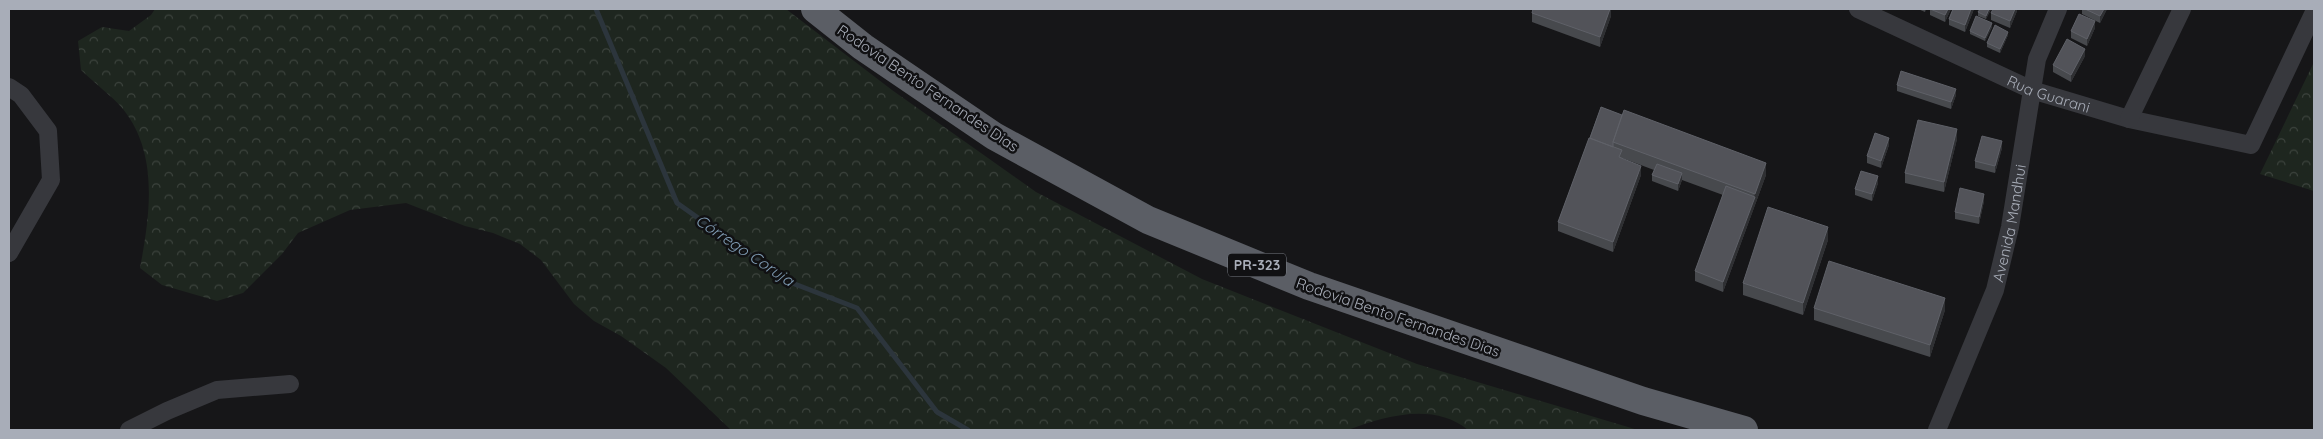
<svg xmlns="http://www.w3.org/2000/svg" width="2323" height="439" font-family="Quicksand,sans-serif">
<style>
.forest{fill:url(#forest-crowns)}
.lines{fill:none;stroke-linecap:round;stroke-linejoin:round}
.stream{stroke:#2c353c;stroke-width:5}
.minor{stroke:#37383d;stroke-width:18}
.trunk{stroke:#5b5e65;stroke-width:28}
.wall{fill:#47494d}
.shaded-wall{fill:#2f3033}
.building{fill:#525359;stroke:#5f6168}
.labels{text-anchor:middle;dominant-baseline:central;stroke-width:5;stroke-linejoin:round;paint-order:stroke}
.shield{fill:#111113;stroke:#7b7e86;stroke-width:1}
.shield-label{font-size:14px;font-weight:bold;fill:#a8adb8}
.street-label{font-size:15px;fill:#a8adb8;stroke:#111113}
.water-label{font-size:16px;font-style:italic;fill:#7f9bb3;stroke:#111113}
</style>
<defs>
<pattern id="forest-crowns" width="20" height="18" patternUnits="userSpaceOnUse" patternTransform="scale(1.25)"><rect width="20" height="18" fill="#1e261f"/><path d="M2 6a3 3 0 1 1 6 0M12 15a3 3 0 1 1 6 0" fill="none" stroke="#3c433d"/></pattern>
</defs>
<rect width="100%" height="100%" fill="#161618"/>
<path class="forest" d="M155,9H786L892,90L1036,192L1202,279L1417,364L1638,430H1468C1434,402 1385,416 1348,430H731L666,368L621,336L594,321L574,304L541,260L520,244L493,233L465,226L406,203L350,210L298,233L282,254L243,293L217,301L162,285L140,268C150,215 159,154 123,109C111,95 94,83 81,70L78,41L102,27L129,31L151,15Z
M2314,62V191L2260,174Z"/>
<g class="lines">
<path class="stream" d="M596,9L677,203L787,281L857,308L937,412L968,430"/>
<g class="minor">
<path id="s1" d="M1858,9L2032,90L2129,119L2251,145L2314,12"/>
<path d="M9,87L21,95L48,131L51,180L9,253"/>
<path d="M2129,119L2182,9"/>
<path d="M129,430L167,411L217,390L290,384"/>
<path id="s2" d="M1937,430L1995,290L2010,227L2037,59L2058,9"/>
</g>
<path class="trunk" d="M815,9L863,47L994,136L1148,220L1309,286L1643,401L1744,430"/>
</g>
<path class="wall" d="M1611,9V16L1600,47L1532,22V13Z
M1918,9H1926L1925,12Z
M1930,9H1951L1945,22L1930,15Z
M1953,9H1974L1965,32L1949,25V19Z
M1980,9H1991L1986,19L1978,16V12Z
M2015,9H2017V11L2010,28L1991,20V13Z
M2082,9H2107L2100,23L2082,14Z
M1992,27L1985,41L1970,34V31Z
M2095,28L2087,46L2071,38V31Z
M2008,35L2000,53L1987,47V43Z
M2085,56L2071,82L2053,72V65Z
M1897,85L1956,95L1951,109L1897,91Z
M1601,107L1766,175L1723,292L1695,281V271L1723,195L1682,180L1678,191L1652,181V175L1654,170L1622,158L1641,175L1613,252L1558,231V222Z
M1957,139L1944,192L1905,183V173Z
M1889,145L1881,168L1867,163V156Z
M2002,148L1995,173L1975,168V161Z
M1878,183L1872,201L1855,195V189Z
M1984,201L1979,224L1955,219V212Z
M1828,240L1803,315L1743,295V283Z
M1814,308L1945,310L1930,357L1814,320Z"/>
<path class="shaded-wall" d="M1610,9H1611V16L1600,47V37Z
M1948,9H1951L1945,22V15Z
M1971,9H1974L1965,32V25Z
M1989,9H1991L1986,19V16Z
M2015,9H2017V11L2010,28V21Z
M2104,9H2107L2100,23V16Z
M2095,21V28L2087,46V39Z
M1992,23V27L1985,41V38Z
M2008,32V35L2000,53V49Z
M2085,49V56L2071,82V75Z
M1956,89V95L1951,109V102Z
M1957,129V139L1944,192V182Z
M1889,138V145L1881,168V161Z
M2002,141V148L1995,173V166Z
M1766,163V175L1723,292V282Z
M1641,166V175L1613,252V242Z
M1682,173V180L1678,191V184Z
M1878,176V183L1872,201V194Z
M1984,194V201L1979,224V217Z
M1828,227V240L1803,315V303Z
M1945,298V310L1930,357V345Z"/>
<path class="building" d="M1533,9H1610L1600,37L1532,13Z
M1930,9H1948L1945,15Z
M1953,9H1971L1965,25L1949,19Z
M1980,9H1989L1986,16L1978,12Z
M1993,9H2015L2010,21L1991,13Z
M2085,9H2104L2100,16Z
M2079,14L2095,21L2087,39L2071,31Z
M1976,16L1992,23L1985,38L1970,31Z
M1995,25L2008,32L2000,49L1987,43Z
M2067,39L2085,49L2071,75L2053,65Z
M1901,71L1956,89L1951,102L1897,85Z
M1601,107L1622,115L1613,142V147L1590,138Z
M1624,110L1766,163L1755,194L1613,142Z
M1918,120L1957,129L1944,182L1905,173Z
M1875,133L1889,138L1881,161L1867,156Z
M1982,136L2002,141L1995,166L1975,161Z
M1589,138L1622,150L1619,157L1641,166L1613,242L1558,222Z
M1657,164L1682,173L1678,184L1652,175Z
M1861,171L1878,176L1872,194L1855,189Z
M1726,186L1755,197L1723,282L1695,271Z
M1960,188L1984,194L1979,217L1955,212Z
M1768,207L1828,227L1803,303L1743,283Z
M1829,261L1945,298L1930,345L1814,308Z"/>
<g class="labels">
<rect class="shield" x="1228" y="253.5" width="58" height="23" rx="4"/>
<g class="shield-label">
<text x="1257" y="265">PR-323</text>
</g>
<g class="street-label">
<text transform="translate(928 88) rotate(34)">Rodovia Bento Fernandes Dias</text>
<text stroke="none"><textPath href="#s1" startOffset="209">Rua Guarani</textPath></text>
<text stroke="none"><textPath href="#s2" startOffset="220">Avenida Mandhui</textPath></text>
<text transform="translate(1398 317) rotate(19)">Rodovia Bento Fernandes Dias</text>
</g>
<g class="water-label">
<text transform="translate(745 250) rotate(34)">Córrego Coruja</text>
</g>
</g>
<rect width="2323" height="439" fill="none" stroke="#a8adb8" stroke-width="20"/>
</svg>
